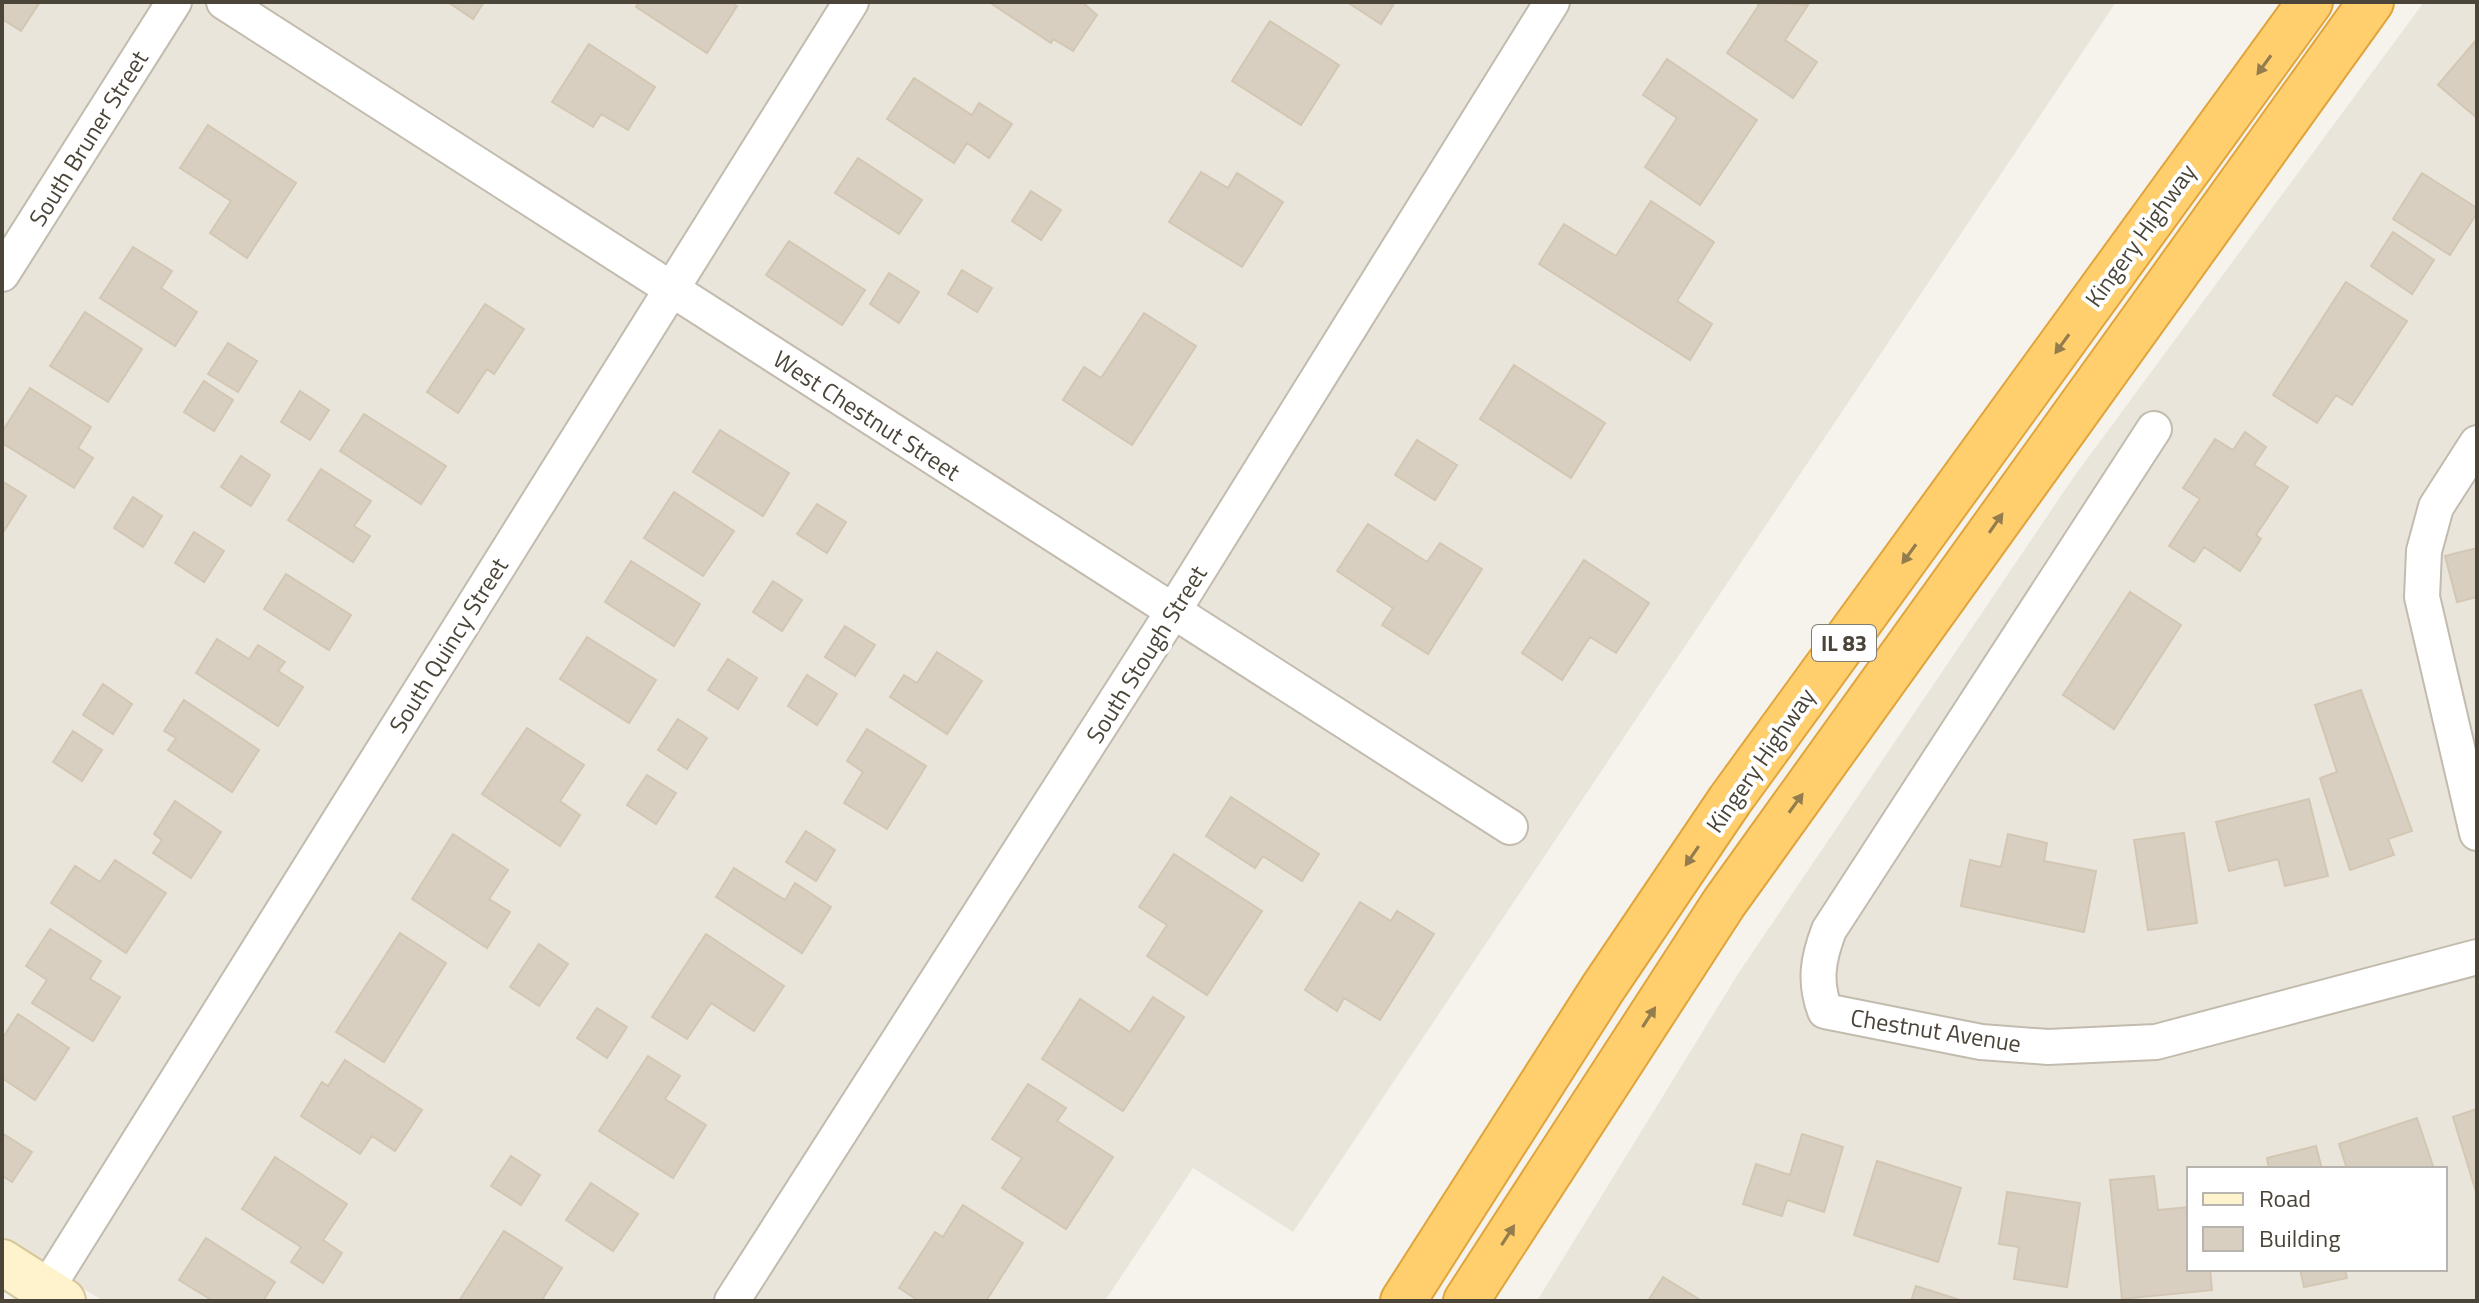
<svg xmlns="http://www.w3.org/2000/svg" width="2479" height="1303" font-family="'Titillium Web',sans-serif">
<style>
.residential{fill:#eae5da;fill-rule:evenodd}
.building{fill:#d8cfc1;stroke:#d3c7b4;stroke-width:2}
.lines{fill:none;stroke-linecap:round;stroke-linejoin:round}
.street-casing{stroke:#c2bbae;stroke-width:38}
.secondary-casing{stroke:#d6c79b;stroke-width:48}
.highway-casing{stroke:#e0a43c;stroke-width:48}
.street{stroke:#fff;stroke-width:34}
.secondary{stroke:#fff3cd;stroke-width:44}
.highway{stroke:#ffcf6e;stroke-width:44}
.oneway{fill:#937c4e}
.labels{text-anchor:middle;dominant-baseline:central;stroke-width:8;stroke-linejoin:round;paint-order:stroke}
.shield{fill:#fff;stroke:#817c74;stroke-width:2}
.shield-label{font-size:22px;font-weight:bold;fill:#4b4439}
.street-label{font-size:24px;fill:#4b4439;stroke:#fff}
</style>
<rect width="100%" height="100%" fill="#f6f3ec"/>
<path class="residential" d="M2,2H2116L1293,1232L1193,1168L1105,1301H103L2,1237Z
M2424,2H2477V1301H1537L1738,974L2073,478ZM2189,1169H2445V1269H2189Z"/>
<path class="building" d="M2,2H40L21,31L2,19Z
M448,2H484L473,19Z
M639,2H730L737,6L707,53L636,7Z
M989,2H1082L1097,15L1073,51L1053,39L1051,43Z
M1347,2H1395L1381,24Z
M1755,2L1808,5L1785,40L1817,62L1793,98L1727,53L1759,5Z
M1270,21L1339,65L1301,125L1232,81Z
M2477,39V118L2438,85Z
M589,44L655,87L628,130L601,114L593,127L552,102Z
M1667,59L1757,120L1700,205L1645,167L1677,118L1643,95Z
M914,78L972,115L979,103L1012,124L989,158L967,143L954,163L887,119Z
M208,125L296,183L247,258L210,233L231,201L180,168Z
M858,158L922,200L899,234L835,193Z
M1201,172L1228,188L1237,173L1283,202L1242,267L1169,222Z
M2422,173L2477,208V213L2450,255L2393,219Z
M1031,191L1061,210L1041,240L1012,221Z
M1651,201L1714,242L1677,301L1712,324L1690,360L1539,264L1564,224L1616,256Z
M2393,232L2434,260L2412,294L2371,266Z
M789,241L865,290L842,325L766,275Z
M133,247L172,271L161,288L197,312L175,346L100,298Z
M962,270L992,288L977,312L948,294Z
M889,273L919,292L899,323L870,304Z
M2346,282L2407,321L2352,405L2336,395L2317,423L2273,395Z
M485,304L524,329L494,374L487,369L458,413L427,392Z
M85,312L142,349L108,402L50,366Z
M1144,313L1196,346L1132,445L1063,400L1084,367L1101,378Z
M228,343L257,361L238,392L208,374Z
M1514,365L1605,423L1571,478L1480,419Z
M204,381L233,400L214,431L184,412Z
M30,388L91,427L78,448L93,458L74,488L2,443V432Z
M300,391L329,410L310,440L281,422Z
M364,414L446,466L421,504L340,451Z
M720,430L789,473L763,516L693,472Z
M2245,432L2266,447L2254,465L2288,487L2256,535L2261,539L2240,571L2204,547L2194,562L2169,546L2200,499L2183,488L2215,439L2233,450Z
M1417,440L1457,465L1435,500L1395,475Z
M241,456L270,475L251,506L221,487Z
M321,469L371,501L354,526L370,536L353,562L288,520Z
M2,481L26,496L2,534Z
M674,492L734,531L703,576L644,538Z
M133,497L162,516L143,547L114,528Z
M817,504L846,522L827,553L797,534Z
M1368,524L1427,562L1440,543L1482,569L1428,654L1382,625L1393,608L1337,571Z
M194,532L224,551L204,582L175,563Z
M2477,548V597L2457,602L2445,556Z
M1584,560L1649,603L1616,653L1590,637L1562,680L1522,653Z
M631,561L700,604L674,646L605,602Z
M286,574L351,615L329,650L264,609Z
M773,581L802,600L782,631L753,612Z
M2130,592L2181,625L2114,729L2063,695Z
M845,626L875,645L855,676L825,657Z
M587,637L656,680L629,723L560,679Z
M217,639L249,659L258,645L285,662L278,671L303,687L278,726L196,673Z
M937,652L982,681L947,734L890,697L904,675L917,683Z
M728,659L757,678L738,709L708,690Z
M807,675L837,694L817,725L788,706Z
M103,684L132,704L113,734L83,715Z
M2361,690L2412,831L2388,839L2394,855L2350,870L2320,778L2337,772L2315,705Z
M184,700L259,750L232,792L168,750L176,738L164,731Z
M678,719L707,738L687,769L658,750Z
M527,728L584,765L560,801L580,815L560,846L482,794Z
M867,729L926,766L887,829L844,803L863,772L847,761Z
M73,731L102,750L82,781L53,762Z
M647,775L676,793L656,824L627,805Z
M1231,797L1319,854L1302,881L1263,856L1255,868L1206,836Z
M2309,799L2328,876L2285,886L2278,859L2229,871L2216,822Z
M175,801L221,832L191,878L153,853L162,840L154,834Z
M806,831L835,850L816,881L786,862Z
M2184,833L2197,923L2148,930L2134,840Z
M453,834L508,870L489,899L510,912L487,948L412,899Z
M2008,834L2047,843L2044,861L2096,871L2084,932L1961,906L1970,860L2001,867Z
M1174,854L1262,911L1207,995L1147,956L1167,925L1139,907Z
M115,860L166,893L126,953L51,903L75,866L100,882Z
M734,868L785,900L795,883L831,907L802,953L716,897Z
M1360,902L1391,921L1397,911L1434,934L1380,1020L1344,998L1337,1011L1305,990Z
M50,929L101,961L90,979L120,997L93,1041L32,1003L47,980L26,966Z
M400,933L446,963L384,1062L336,1032Z
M706,934L784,986L754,1031L711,1003L687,1039L652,1017Z
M539,944L568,964L539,1006L510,987Z
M1153,997L1184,1017L1123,1111L1042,1059L1080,999L1130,1032Z
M597,1008L627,1027L607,1058L577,1038Z
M18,1014L69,1048L35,1100L2,1078V1039Z
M648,1056L680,1076L665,1099L706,1125L673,1178L599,1131Z
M345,1060L422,1110L395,1151L372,1136L360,1154L301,1116L322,1082L328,1086Z
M1028,1084L1066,1108L1057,1121L1113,1157L1066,1229L1002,1188L1022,1158L992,1139Z
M2477,1109V1195L2453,1117Z
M2417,1118L2434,1169H2347L2339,1144Z
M2,1133L32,1152L12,1182L2,1176Z
M1802,1134L1843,1147L1824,1212L1787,1200L1782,1216L1743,1204L1756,1164L1790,1175Z
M2316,1146L2322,1169H2269L2267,1158Z
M511,1156L540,1175L521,1205L491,1186Z
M275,1157L347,1204L323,1240L342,1253L323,1283L291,1262L301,1247L242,1209Z
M1877,1161L1961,1188L1938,1262L1854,1235Z
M2154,1176L2158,1210L2189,1207V1269H2210L2212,1290L2122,1299L2110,1180Z
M591,1183L638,1214L613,1251L566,1220Z
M2007,1192L2080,1203L2067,1287L2014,1279L2019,1247L1999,1244Z
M963,1205L1023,1243L986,1301H919L899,1288L935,1232L943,1237Z
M504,1231L562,1268L543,1298L547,1301H459Z
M206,1238L275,1282L263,1301H213L179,1280Z
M2300,1269H2345L2347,1278L2304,1287Z
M1663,1277L1702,1301H1648Z
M1916,1286L1960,1300V1301H1911Z"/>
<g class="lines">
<defs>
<path id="street" d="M224,2L1510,827
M2,274L174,2
M2154,429L1829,930C1818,959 1814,981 1825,1011L1981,1042L2048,1047L2156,1042L2477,957
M2477,443L2436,507L2424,551L2422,597L2477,833
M39,1301L851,2
M732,1301L1172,613L1552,2"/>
<path id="secondary" d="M2,1262L63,1301"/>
<path id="highway" d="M1403,1301L1603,988L1730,800L2310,2
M1466,1301L1724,903L2371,2"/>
</defs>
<use href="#street" class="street-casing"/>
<use href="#secondary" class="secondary-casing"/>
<use href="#highway" class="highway-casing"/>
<use href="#street" class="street"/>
<use href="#secondary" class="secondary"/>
<use href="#highway" class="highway"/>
</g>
<defs><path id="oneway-solid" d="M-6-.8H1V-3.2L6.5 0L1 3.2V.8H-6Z" transform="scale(2)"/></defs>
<g class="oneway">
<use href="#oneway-solid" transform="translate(2264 65) rotate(126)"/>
<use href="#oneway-solid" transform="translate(2062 344) rotate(126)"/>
<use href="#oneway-solid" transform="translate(1996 523) rotate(-55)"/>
<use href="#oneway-solid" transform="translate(1909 554) rotate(126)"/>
<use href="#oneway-solid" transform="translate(1796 803) rotate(-54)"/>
<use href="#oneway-solid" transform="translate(1692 856) rotate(124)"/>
<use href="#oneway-solid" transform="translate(1649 1017) rotate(-57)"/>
<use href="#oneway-solid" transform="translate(1508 1235) rotate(-57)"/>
</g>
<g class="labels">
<rect class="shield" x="1812" y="625" width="64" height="36" rx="6"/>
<g class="shield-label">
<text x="1844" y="643">IL 83</text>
</g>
<g class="street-label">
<text transform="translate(88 138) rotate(-58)">South Bruner Street</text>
<text transform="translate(2140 235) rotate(-54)">Kingery Highway</text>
<text transform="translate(867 415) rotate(33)">West Chestnut Street</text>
<text transform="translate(448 645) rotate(-58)">South Quincy Street</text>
<text transform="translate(1146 654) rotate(-58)">South Stough Street</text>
<text transform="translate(1760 760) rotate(-55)">Kingery Highway</text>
<text transform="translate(1936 1030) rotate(9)">Chestnut Avenue</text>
</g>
</g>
<rect width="2479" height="1303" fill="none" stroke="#4b4439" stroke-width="8"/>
<rect x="2187" y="1167" width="260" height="104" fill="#ffffff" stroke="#b7b4b0" stroke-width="2"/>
<rect x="2203" y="1193" width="40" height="12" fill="#fff3cd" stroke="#b7b4b0" stroke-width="2"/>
<text x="2259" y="1207" font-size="24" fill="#4b4439">Road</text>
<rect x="2203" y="1227" width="40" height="24" fill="#d8cfc1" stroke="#b7b4b0" stroke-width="2"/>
<text x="2259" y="1247" font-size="24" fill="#4b4439">Building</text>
</svg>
